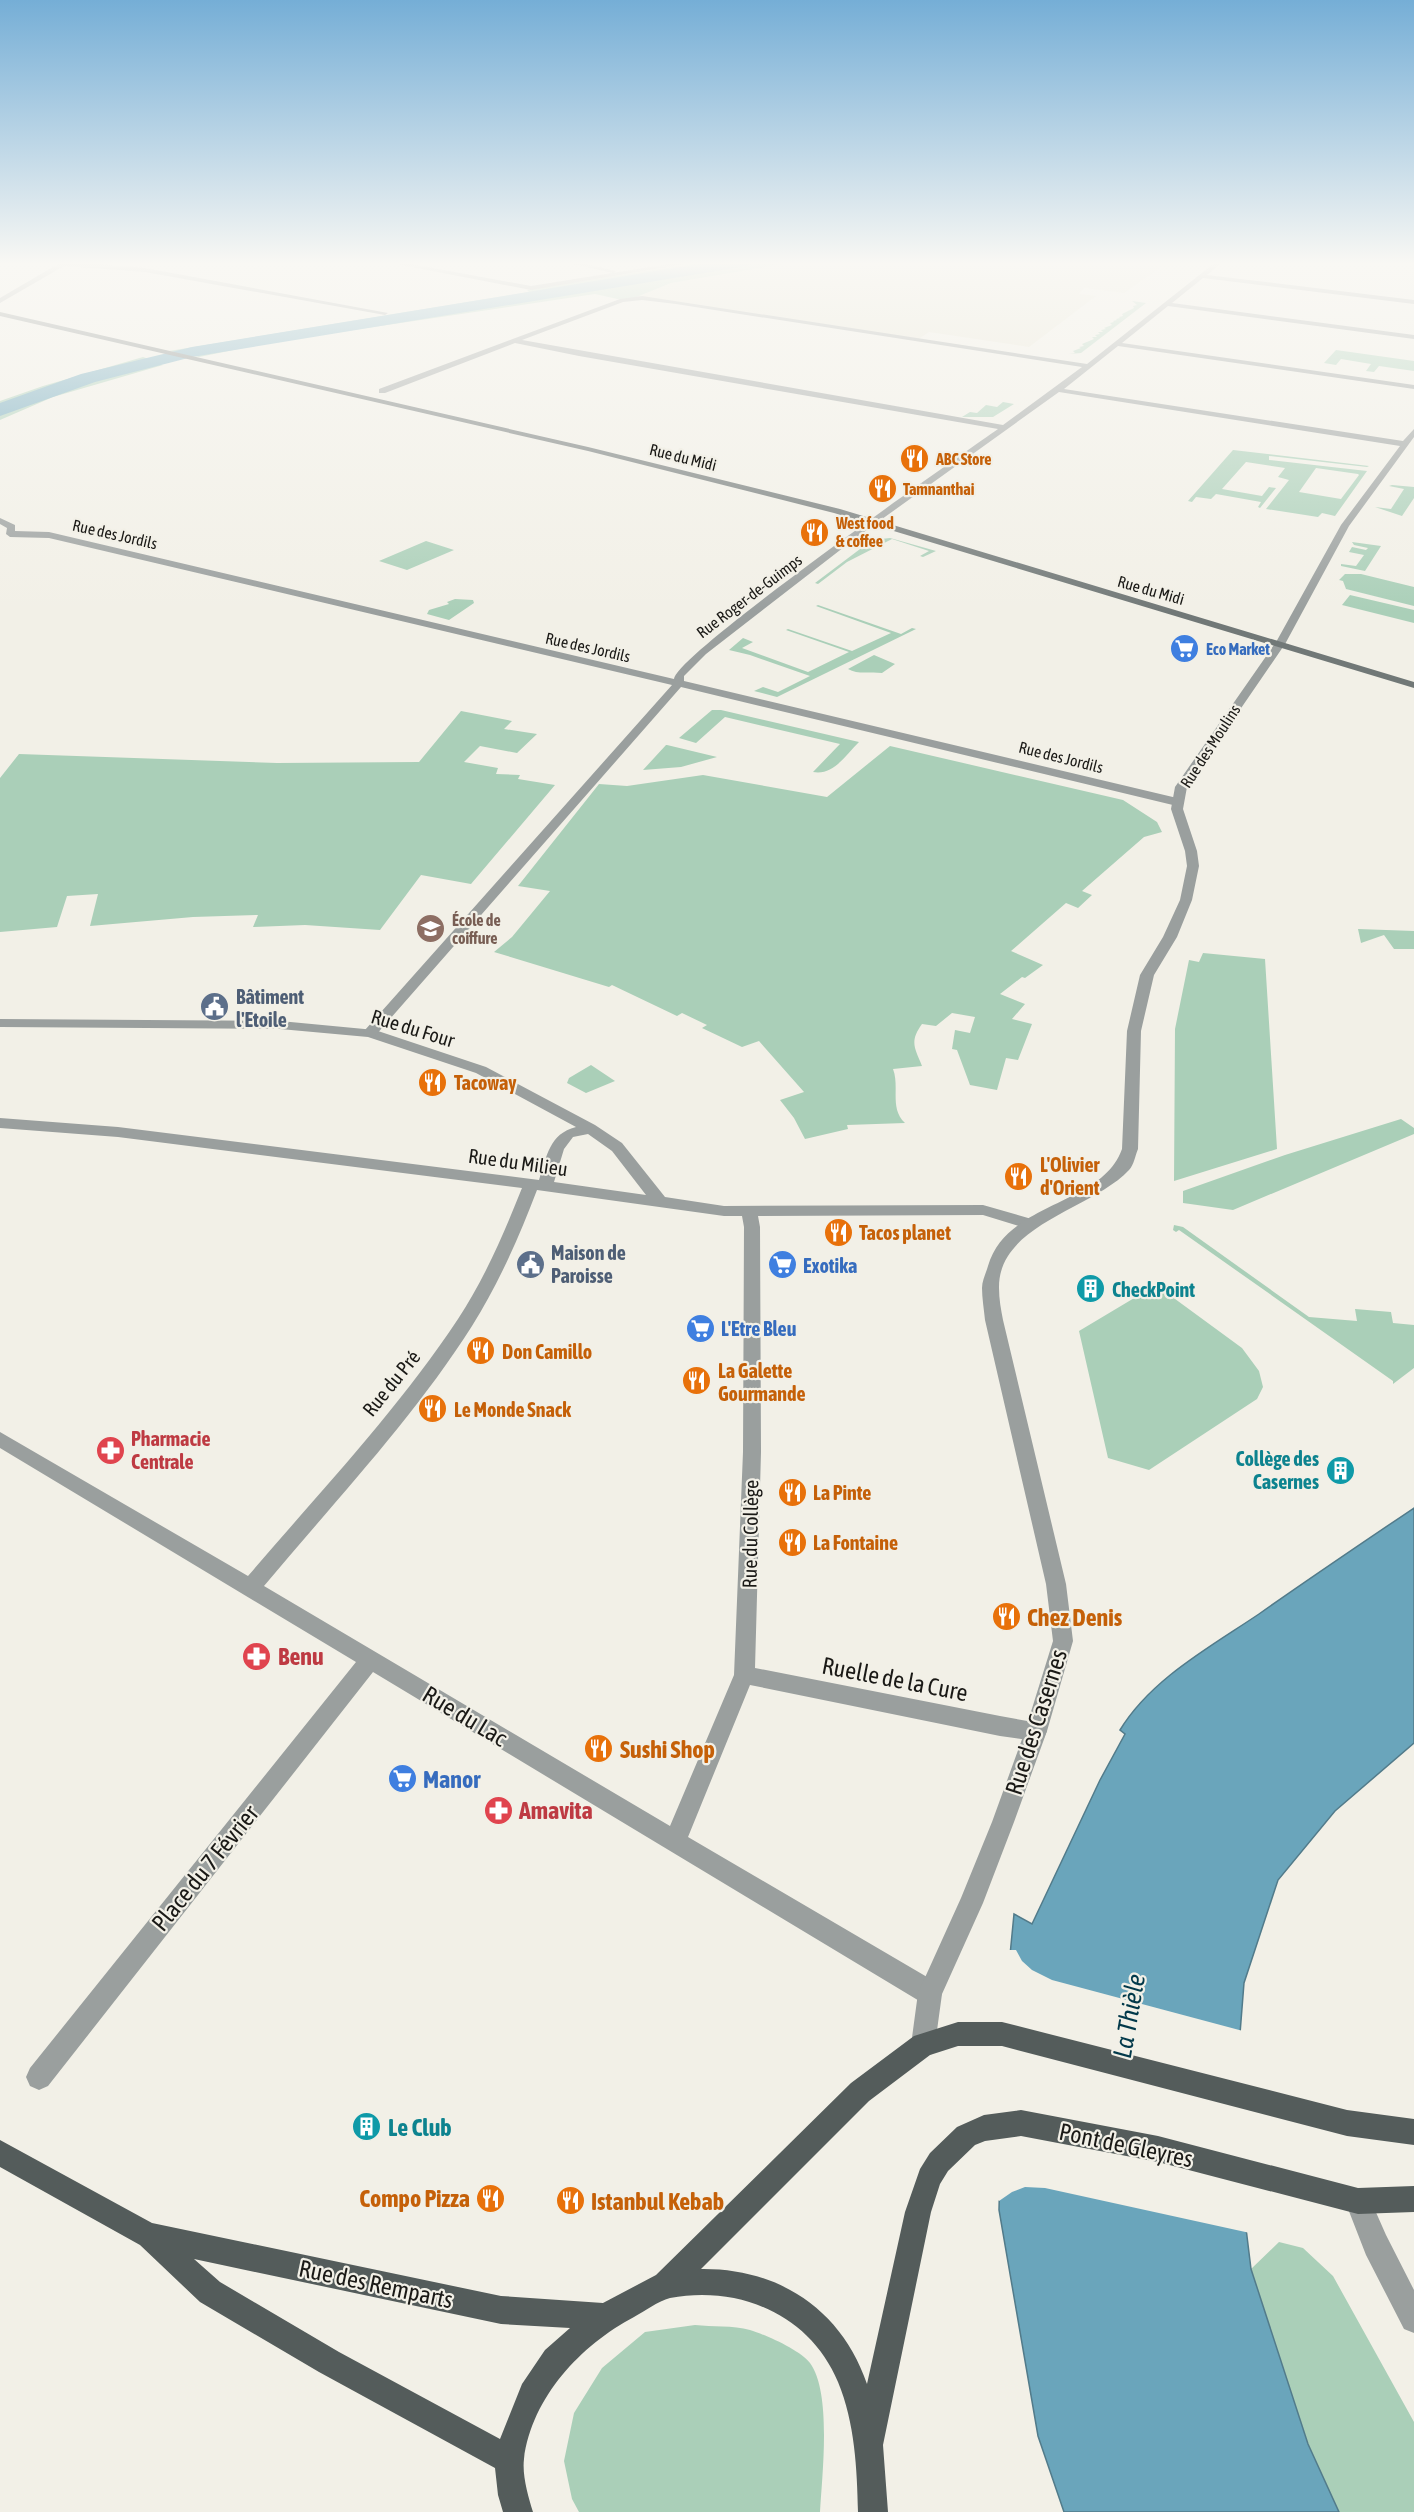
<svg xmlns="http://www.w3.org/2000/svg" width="1414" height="2512" font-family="'Asap Condensed',sans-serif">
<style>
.built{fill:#e8e5d4}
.green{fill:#aacfb8;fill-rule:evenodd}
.water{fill:#6aa5bb;stroke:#527b8a;stroke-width:1.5}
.pier{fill:#f2f0e7}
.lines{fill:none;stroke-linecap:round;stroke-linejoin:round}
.canal{fill:#6aa5bb;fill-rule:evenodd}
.pedestrian{fill:#9a9f9e;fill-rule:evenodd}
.minor{fill:#9a9f9e;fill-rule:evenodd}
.tertiary{fill:#9a9f9e;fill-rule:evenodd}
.secondary{fill:#717877;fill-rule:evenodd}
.primary{fill:#545c5b;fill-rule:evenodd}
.labels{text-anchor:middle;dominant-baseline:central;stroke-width:4.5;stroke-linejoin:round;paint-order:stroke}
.far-street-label{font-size:16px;fill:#1a1916;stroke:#f2f0e7}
.far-food-label{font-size:16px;font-weight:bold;fill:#c56008;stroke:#f2f0e7;text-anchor:start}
.far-shop-label{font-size:16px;font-weight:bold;fill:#366cbe;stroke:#f2f0e7;text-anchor:start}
.far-education-label{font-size:16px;font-weight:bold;fill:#785e54;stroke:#f2f0e7;text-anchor:start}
.service-label{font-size:20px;font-weight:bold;fill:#4e5e75;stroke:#f2f0e7;text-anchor:start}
.street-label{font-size:20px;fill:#1a1916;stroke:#f2f0e7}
.food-label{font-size:20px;font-weight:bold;fill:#c56008;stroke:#f2f0e7;text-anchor:start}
.shop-label{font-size:20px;font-weight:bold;fill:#366cbe;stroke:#f2f0e7;text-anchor:start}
.culture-label{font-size:20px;font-weight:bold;fill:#0d838f;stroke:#f2f0e7;text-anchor:start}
.health-label{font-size:20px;font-weight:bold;fill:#be3a42;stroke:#f2f0e7;text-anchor:start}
.near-food-label{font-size:24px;font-weight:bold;fill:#c56008;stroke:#f2f0e7;text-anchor:start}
.near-health-label{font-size:24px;font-weight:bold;fill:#be3a42;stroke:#f2f0e7;text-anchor:start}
.near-street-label{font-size:24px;fill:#1a1916;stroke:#f2f0e7}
.near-shop-label{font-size:24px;font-weight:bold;fill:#366cbe;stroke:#f2f0e7;text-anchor:start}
.near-culture-label{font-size:24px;font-weight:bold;fill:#0d838f;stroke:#f2f0e7;text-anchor:start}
.near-water-label{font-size:26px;font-style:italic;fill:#02394a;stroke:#f2f0e7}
</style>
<rect width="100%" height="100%" fill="#f2f0e7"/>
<path class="built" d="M801,261H1198L1192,266L1161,267L1124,293L1084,288L1079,294L1096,296L1029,347L929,332L917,340L676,302L634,298L671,283Z"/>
<path class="green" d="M710,261H801L671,283L634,298L622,300L595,294L273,342L199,357L169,351L529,292L527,290L539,288Z
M1132,301L1146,303L1081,353L1069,354L1075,353L1073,351L1081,348L1079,347L1084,346L1082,344L1094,339L1092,337H1097L1095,335L1100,334L1098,332H1103L1101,330L1106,329L1104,328L1112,325L1110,323L1114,322L1113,321L1117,320L1116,319L1120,318L1119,317L1123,316L1122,314L1134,308L1133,306L1137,305Z
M1336,350L1414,361V371L1379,366L1374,372L1366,371L1371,364L1341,359L1336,365L1324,363Z
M143,357L149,359L87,376L0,406V401L43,386Z
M150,364L163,365L53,397L0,420V412C47,392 99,376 150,364Z
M1003,402L1014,404L993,417H962L970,412L977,413L986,405L997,407Z
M1233,450L1369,466L1367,467L1269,456V460L1367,471L1335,516L1322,513L1318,517L1266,509L1289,480L1278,477L1285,468L1246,462L1222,489L1262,496L1269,487L1276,488L1260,508L1258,507L1261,502L1216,494L1211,499L1196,497L1192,502L1188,501ZM1316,468L1358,474L1359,475L1341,499L1299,492Z
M1392,485L1414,487V498L1402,516L1375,507L1391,509L1404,489L1389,486Z
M890,538L936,551L923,557L920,556L929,551L892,539L847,562L818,584L815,583L872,540Z
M426,541L454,550L407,570L379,561Z
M1352,542L1381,546L1365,571L1341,566V564L1356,566L1364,555L1349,552L1352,547L1366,550L1368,548L1354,545Z
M1345,574H1361L1414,587V606L1346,589L1343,581L1339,580Z
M1350,595L1414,610V623L1342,605Z
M455,599L473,600L474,603L449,620L427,614L429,610L449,604L447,602Z
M818,605L901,634L912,628L916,629L777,697L754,691L763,687L778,692L810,676L750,655L729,650L743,638L753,642L742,648L808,672L849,652L786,630L788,629L852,651L891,633L816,606Z
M874,655L895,664L882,673C871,671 858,675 848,669Z
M712,710H721L859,742C846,755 833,776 813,772L840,744L725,717L696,743L679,738Z
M461,711L512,721L504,729L537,734L517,753L480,746L464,762L498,768L496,774L520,775L518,779L555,785L471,884L421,875L380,930L305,925L253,927L258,915L193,917L90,926L98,894L67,896L57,927L0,932V778L19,754L277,763L419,762Z
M666,745H667L717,757L681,767L643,770Z
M890,746L1123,800L1157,822L1162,832L1144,837L1082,891L1092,895L1078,908L1066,903L1011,951L1043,965L1025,978L1022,977L1000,994L1025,1004L1012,1019L1032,1024L1018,1060L1006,1058L997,1090L970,1085L957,1050L952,1049L955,1030L970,1033L975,1017L952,1013L936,1026L922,1024C909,1042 915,1048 922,1066L893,1069C900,1087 889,1108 905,1123L847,1125L848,1129L805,1139L794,1118L780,1100L804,1092L759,1041L742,1047L702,1028L707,1025L682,1013L677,1016L612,985L609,987L494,952L512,937L550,891L518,886L599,784L627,786L703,775L827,797Z
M1358,929L1414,931V949H1394L1384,935L1361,943Z
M1203,953L1265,959L1277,1149L1174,1181L1175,1029L1189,960L1199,962Z
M591,1065L615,1081L586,1093L567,1083L569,1078Z
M1401,1119L1414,1128V1134L1233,1210L1183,1203V1191L1285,1155Z
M1174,1225L1183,1227L1309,1317L1357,1321L1355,1309L1391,1312L1393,1323L1414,1325V1368L1393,1384V1381L1179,1230L1176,1232L1173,1230Z
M1156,1285L1242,1348L1259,1371L1263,1387L1257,1399L1149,1470L1108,1458L1079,1331Z
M1279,2242L1303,2248L1333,2276L1414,2422V2512H1339L1308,2444L1251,2269Z
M695,2325C712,2327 733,2325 750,2330C766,2335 800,2350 810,2363C832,2393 822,2475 820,2512H579L572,2499L564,2461L574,2413L602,2368L645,2332Z"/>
<path class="water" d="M1414,1508V1743L1335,1811L1278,1880L1244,1983L1233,2122L1251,2269L1308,2444L1339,2512H1064L1038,2436L999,2210L1004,2017L1014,1914L1032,1924L1100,1780L1125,1734L1120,1730C1151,1679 1210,1647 1259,1614C1310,1578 1362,1543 1414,1508Z"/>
<path class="pier" d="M1007,1950H1016L1022,1961L1032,1970L1052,1980L1243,2031L1236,2122L1250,2233L1045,2188L1025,2187L1012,2192L999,2201L997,2199L1001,2017Z"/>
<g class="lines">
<path class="canal" d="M717,261H755L747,266L192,357L95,382L0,416V403L81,374L192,347Z"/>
<path class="pedestrian" d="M0,1019L280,1021L375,1030L486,1067L595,1125L622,1143L665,1197L724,1206L983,1205L1035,1220L1037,1224L1035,1228L1029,1229L983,1215L758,1216L760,1227L761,1452L755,1668L1000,1716L1044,1724L1047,1731L1044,1738L1036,1741L1000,1736L750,1685L688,1837L939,1984L942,1993L939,2002L930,2005L921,2002L373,1672L48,2086L39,2090L30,2086L26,2077L30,2068L356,1662L0,1448V1432L248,1576C319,1493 397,1411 458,1319C485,1278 504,1233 522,1188L118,1137L0,1128V1118L118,1127L539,1180C547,1156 549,1134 576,1127L476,1073L368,1037L280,1029L0,1027ZM588,1134L612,1151L646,1195L554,1182L564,1149L573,1137ZM537,1190L724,1216H742L744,1227L743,1452L734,1675L670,1826L264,1586C335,1501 413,1419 472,1326C499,1283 519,1237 537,1190Z"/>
<path class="minor" d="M63,261L145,268L388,313L385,315L145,272L64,266L0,303V298Z
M381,261H395L531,286L687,261H703L531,290Z
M559,261H573L616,271L613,273Z
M1217,261H1224L1207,275L1414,300V304L1203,278L1172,303L1414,335V339L1168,306L1122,343L1414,385V389L1118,346L1064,389L1403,441L1414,429V437L1349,526L1284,646L1275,644L1341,525L1400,446L1059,392L857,537L706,654L684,676V681L1177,798L1181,800V804L1177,806L681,687L375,1036L370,1037L363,1033L365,1030L672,685L49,538L10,537L6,534L7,528L0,524V518L15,525V531L49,532L674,679C676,654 958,457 998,429L579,356L515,343L385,393H379V389L620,299L642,296L1087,364ZM642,300L676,304L1082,367L1003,425L522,340L623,302Z
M1358,2188L1367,2192L1386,2235L1414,2290V2333L1404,2329L1366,2255L1345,2201L1349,2192Z"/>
<path class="tertiary" d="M1276,642L1285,644L1187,787L1183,809L1197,851L1199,866L1192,900L1177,937L1154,975L1141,1031L1138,1149C1135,1156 1134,1165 1129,1170C1093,1209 998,1224 999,1288C999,1299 1001,1310 1003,1320L1066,1584L1073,1641L1047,1731L1014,1822L983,1903L942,1994L935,2045L932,2054L923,2057L914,2054L911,2045L918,1993L961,1898L992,1822L1025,1731L1053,1641L1046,1584L985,1320C984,1310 982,1298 982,1288C982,1281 986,1273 988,1266C1007,1201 1102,1206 1122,1149L1127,1031L1140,975L1163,937L1180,900L1187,866L1185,851L1171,809L1175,787Z"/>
<path class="secondary" d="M0,312L588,447L840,509L1414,682V688L834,513L588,451L0,316Z"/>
<path class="primary" d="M958,2022H1002L1347,2110L1414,2119V2145L1347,2136L1002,2046H958L930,2055L869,2101L701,2269C779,2268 842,2310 867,2384L905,2212L920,2169L930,2153L957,2127L984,2115L1021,2110L1158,2136L1358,2188L1414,2186V2212L1358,2214L1158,2162L1021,2136L985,2141L975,2145L948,2171L940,2184L931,2212L883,2445L888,2512H858C857,2469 855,2423 838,2382C810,2315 740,2285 670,2298C658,2301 645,2311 634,2317C581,2345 532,2397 524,2459C522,2475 528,2496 533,2512H503L498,2495L495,2468L319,2372L200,2302L140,2245L0,2167V2140L152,2223L501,2296L603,2303L656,2275L851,2083L914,2036ZM194,2259L501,2324L570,2328L545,2350L522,2384L500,2439L339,2352L220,2282Z"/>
</g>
<linearGradient id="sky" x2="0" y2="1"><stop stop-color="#75aed6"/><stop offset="0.43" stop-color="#f9f8f4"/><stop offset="1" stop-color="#f9f8f4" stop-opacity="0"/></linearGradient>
<rect width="1414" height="613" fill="url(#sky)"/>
<defs>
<symbol id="restaurant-disc" viewBox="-11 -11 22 22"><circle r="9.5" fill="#e8710a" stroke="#f2f0e7"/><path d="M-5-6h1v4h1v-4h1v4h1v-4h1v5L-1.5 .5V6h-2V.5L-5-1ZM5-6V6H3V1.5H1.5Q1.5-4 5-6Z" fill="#fff"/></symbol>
<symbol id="supermarket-disc" viewBox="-11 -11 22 22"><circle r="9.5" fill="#3f7fe0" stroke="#f2f0e7"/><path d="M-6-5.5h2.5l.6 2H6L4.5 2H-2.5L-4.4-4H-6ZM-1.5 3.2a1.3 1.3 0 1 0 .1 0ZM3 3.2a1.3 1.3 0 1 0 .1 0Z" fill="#fff"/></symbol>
<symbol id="school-disc" viewBox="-11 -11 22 22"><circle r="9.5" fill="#8d6e63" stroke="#f2f0e7"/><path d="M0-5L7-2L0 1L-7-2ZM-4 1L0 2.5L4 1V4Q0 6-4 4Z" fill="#fff"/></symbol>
<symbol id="civic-disc" viewBox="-11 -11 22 22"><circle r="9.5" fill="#5c6f8a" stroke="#f2f0e7"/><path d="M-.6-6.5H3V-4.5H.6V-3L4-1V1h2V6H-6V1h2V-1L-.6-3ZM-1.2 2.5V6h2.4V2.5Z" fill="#fff"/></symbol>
<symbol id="building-disc" viewBox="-11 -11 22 22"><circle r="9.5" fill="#0f9aa8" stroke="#f2f0e7"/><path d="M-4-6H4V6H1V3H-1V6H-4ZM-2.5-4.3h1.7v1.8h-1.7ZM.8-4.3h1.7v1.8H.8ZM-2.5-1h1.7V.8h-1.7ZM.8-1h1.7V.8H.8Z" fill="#fff"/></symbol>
<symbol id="pharmacy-disc" viewBox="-11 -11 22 22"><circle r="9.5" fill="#e0444e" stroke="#f2f0e7"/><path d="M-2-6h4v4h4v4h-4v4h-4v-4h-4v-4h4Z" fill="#fff"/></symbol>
</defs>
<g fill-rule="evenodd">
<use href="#restaurant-disc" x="898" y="442" width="33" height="33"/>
<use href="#restaurant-disc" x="866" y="472" width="33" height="33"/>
<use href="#restaurant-disc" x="798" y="516" width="33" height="33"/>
<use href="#supermarket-disc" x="1168" y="632" width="33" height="33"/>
<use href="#school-disc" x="414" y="912" width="33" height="33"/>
<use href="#civic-disc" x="198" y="990" width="33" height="33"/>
<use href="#restaurant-disc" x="416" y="1066" width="33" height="33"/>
<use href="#restaurant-disc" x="1002" y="1160" width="33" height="33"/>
<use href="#restaurant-disc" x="822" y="1216" width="33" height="33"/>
<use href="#civic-disc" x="514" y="1248" width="33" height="33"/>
<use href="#supermarket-disc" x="766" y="1248" width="33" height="33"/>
<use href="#building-disc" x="1074" y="1272" width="33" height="33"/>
<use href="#supermarket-disc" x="684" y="1312" width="33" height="33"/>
<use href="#restaurant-disc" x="464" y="1334" width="33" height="33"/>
<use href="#restaurant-disc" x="680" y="1364" width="33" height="33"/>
<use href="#restaurant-disc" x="416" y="1392" width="33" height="33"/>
<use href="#pharmacy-disc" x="94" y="1434" width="33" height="33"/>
<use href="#building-disc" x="1324" y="1454" width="33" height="33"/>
<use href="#restaurant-disc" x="776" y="1476" width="33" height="33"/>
<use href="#restaurant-disc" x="776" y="1526" width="33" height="33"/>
<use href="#restaurant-disc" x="990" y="1600" width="33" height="33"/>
<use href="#pharmacy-disc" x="240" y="1640" width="33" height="33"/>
<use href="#restaurant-disc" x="582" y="1732" width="33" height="33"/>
<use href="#supermarket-disc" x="386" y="1762" width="33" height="33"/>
<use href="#pharmacy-disc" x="482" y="1794" width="33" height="33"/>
<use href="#building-disc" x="350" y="2110" width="33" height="33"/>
<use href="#restaurant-disc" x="474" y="2182" width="33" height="33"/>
<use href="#restaurant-disc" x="554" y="2184" width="33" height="33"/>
</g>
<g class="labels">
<g class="far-street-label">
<text transform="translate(683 457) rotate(14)">Rue du Midi</text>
<text transform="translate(115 534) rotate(13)">Rue des Jordils</text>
<text transform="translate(1151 590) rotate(16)">Rue du Midi</text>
<text transform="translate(749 596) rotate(-37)">Rue Roger-de-Guimps</text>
<text transform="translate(588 647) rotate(13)">Rue des Jordils</text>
<text transform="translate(1210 746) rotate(-57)">Rue des Moulins</text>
<text transform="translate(1061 757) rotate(14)">Rue des Jordils</text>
</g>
<g class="far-food-label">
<text x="936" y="459">ABC Store</text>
<text x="903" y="489">Tamnanthai</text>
<text x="836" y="523">West food<tspan x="836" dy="18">&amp; coffee</tspan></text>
</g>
<g class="far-shop-label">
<text x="1206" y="649">Eco Market</text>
</g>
<g class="far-education-label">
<text x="452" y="920">École de<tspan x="452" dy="18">coiffure</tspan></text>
</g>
<g class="service-label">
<text x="236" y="996">Bâtiment<tspan x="236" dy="23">l'Etoile</tspan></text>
<text x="551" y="1252">Maison de<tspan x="551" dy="23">Paroisse</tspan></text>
</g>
<g class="street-label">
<text transform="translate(413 1028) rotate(17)">Rue du Four</text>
<text transform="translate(518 1162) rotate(8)">Rue du Milieu</text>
<text transform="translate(391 1383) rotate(-51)">Rue du Pré</text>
<text transform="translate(750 1534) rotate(-89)">Rue du Collège</text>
</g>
<g class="food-label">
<text x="454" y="1082">Tacoway</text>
<text x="1040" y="1164">L'Olivier<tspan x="1040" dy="23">d'Orient</tspan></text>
<text x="859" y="1232">Tacos planet</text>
<text x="502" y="1351">Don Camillo</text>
<text x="718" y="1370">La Galette<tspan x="718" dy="23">Gourmande</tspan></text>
<text x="454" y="1409">Le Monde Snack</text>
<text x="813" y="1492">La Pinte</text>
<text x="813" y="1542">La Fontaine</text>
</g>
<g class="shop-label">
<text x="803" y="1265">Exotika</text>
<text x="721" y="1328">L'Etre Bleu</text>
</g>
<g class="culture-label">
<text x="1112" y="1289">CheckPoint</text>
<text x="1319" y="1458" text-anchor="end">Collège des<tspan x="1319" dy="23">Casernes</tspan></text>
</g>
<g class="health-label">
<text x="131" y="1438">Pharmacie<tspan x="131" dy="23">Centrale</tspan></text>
</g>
<g class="near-food-label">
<text x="1027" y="1617">Chez Denis</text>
<text x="620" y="1749">Sushi Shop</text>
<text x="470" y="2198" text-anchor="end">Compo Pizza</text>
<text x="591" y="2201">Istanbul Kebab</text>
</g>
<g class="near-health-label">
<text x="278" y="1656">Benu</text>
<text x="519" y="1810">Amavita</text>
</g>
<g class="near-street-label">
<text transform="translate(895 1679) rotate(11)">Ruelle de la Cure</text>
<text transform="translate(465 1716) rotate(31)">Rue du Lac</text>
<text transform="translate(1036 1722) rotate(-72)">Rue des Casernes</text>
<text transform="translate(205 1868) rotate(-51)">Place du 7 Février</text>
<text transform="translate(1126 2145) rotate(12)">Pont de Gleyres</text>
<text transform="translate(376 2284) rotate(12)">Rue des Remparts</text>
</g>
<g class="near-shop-label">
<text x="423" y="1779">Manor</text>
</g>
<g class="near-culture-label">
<text x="388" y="2127">Le Club</text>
</g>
<g class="near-water-label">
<text transform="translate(1129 2016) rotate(-80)">La Thièle</text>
</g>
</g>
</svg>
